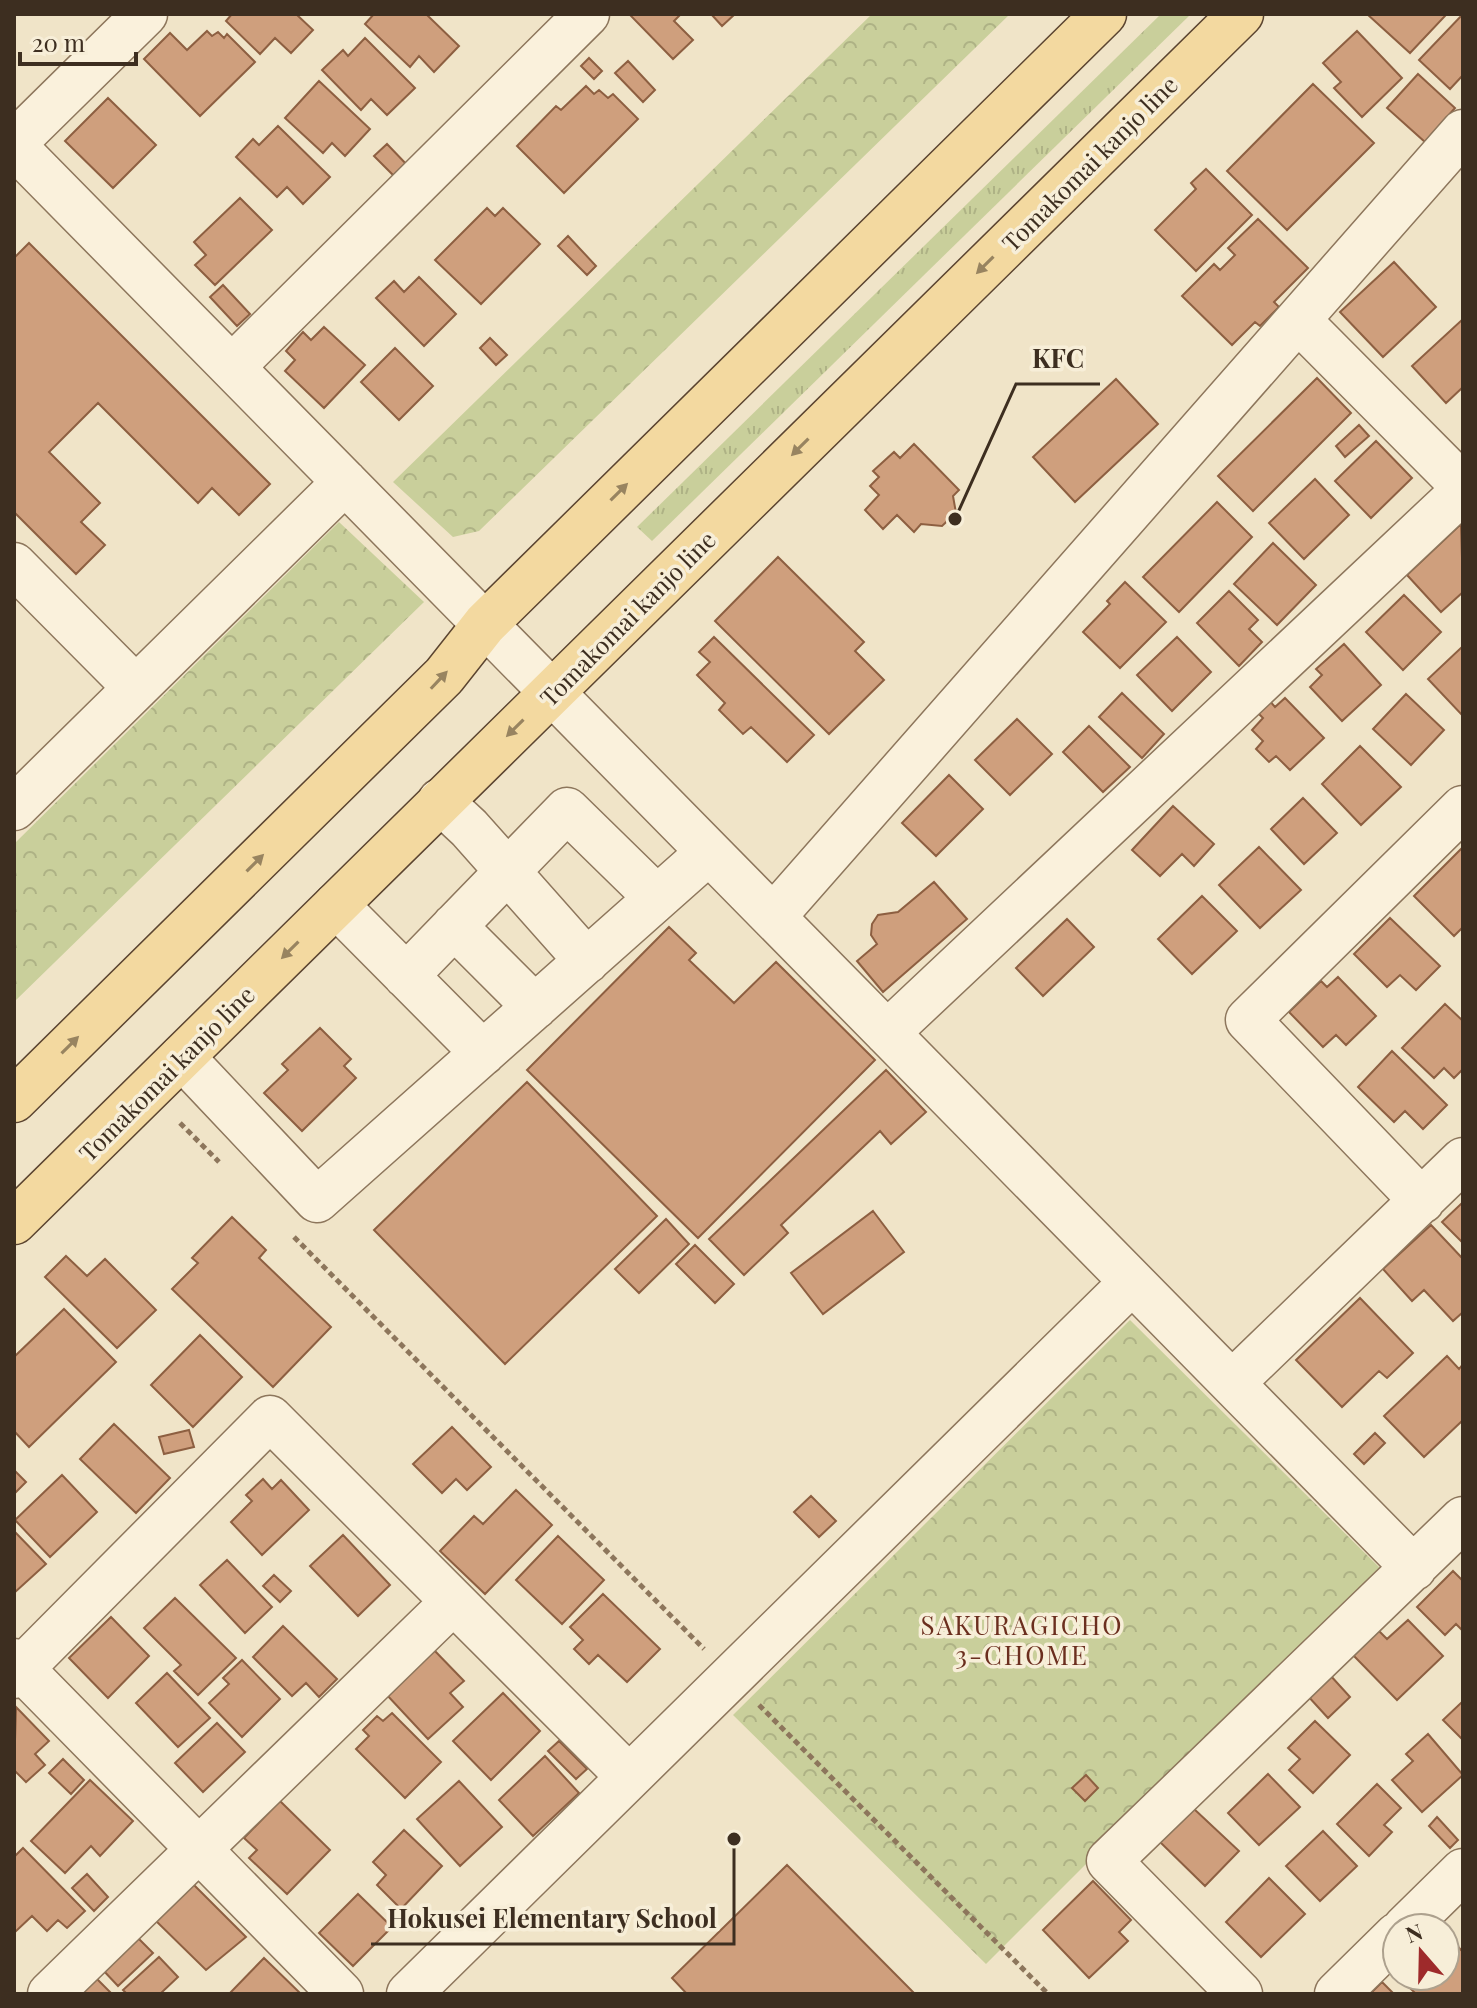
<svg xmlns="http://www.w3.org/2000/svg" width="1477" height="2008" font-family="'Playfair Display',serif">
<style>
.grass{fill:url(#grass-tufts)}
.forest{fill:url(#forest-crowns)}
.building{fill:#cf9f7d;stroke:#8d5f41;stroke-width:2}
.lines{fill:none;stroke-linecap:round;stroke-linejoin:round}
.minor-casing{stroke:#8d765c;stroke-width:47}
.major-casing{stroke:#5b4430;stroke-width:47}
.path{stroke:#8d765c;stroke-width:5;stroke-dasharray:6 4;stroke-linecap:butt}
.minor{stroke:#faf1dc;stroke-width:44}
.major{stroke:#f3d9a0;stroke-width:44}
.oneway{fill:#988460}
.labels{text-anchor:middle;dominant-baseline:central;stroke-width:7;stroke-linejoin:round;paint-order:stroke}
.street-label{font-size:24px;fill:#3d2e20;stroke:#f7eed8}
.neighbourhood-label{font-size:26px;letter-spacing:2px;fill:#6b2e1e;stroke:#f7eed8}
.leader{fill:none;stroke:#3d2e20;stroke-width:3}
.callout-dot{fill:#3d2e20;stroke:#f7eed8;stroke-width:3}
.callout-label{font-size:26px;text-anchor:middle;font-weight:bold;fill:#3d2e20;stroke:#f7eed8;stroke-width:7;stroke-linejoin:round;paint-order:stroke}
</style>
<defs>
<pattern id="grass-tufts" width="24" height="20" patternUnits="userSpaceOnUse" patternTransform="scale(2)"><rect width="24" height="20" fill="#c9cf9b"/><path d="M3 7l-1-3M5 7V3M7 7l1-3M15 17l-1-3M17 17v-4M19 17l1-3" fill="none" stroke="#aeb285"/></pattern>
<pattern id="forest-crowns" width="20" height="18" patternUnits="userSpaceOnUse" patternTransform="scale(2)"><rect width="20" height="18" fill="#c9cf9b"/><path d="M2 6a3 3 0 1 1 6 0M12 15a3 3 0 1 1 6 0" fill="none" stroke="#aeb285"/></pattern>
</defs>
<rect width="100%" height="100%" fill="#f0e4c8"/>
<path class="grass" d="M1161,14H1191L652,541L637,527Z"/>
<path class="forest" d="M872,14H1010L479,531L453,537L393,482Z
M339,522L424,602L14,1002V844Z
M1130,1320L1381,1569L986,1964L733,1715Z"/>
<path class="building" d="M232,14H296L313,30L291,53L275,38L260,54L226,21Z
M374,14H426L459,46L434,72L419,56L410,67L365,24Z
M634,14H681L674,21L693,40L673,59L631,16Z
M711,14H735L722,26Z
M1367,14H1442L1445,16L1410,53Z
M1463,14V75L1450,89L1419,60Z
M207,31L212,36L218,32L224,38L227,34L255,62L200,116L144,59L170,33L187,50Z
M1357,31L1402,78L1362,117L1334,88L1341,82L1323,63Z
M365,38L415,88L387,115L371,99L361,110L322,70L343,50L348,56Z
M589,58L602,71L594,79L581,66Z
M628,61L655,90L643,102L615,73Z
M1418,74L1455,108L1425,142L1387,108Z
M319,81L370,129L345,156L332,143L323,153L285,118Z
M1313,84L1374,143L1287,230L1227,171Z
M586,86L594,94L599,90L608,98L613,94L638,119L564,193L517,146L556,106L561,110Z
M108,98L156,145L113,188L65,141Z
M278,126L330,177L303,204L287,187L277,197L236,157L253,139L259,145Z
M387,144L410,168L398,180L374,156Z
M1206,169L1252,215L1196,271L1155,230L1196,189L1191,183Z
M240,198L272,230L215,285L195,265L206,255L194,242Z
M487,208L495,216L503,208L540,244L481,304L435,260Z
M1258,219L1308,268L1274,302L1279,307L1260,326L1255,322L1232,345L1182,296L1214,264L1220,270L1235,255L1228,248Z
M568,236L596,266L587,275L558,246Z
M29,243L270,484L239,515L212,488L198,503L98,403L49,452L100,503L81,522L105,545L76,574L14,512V258Z
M1394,262L1436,307L1383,357L1340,312Z
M419,277L456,314L424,346L376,298L394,281L404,292Z
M223,285L250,314L237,326L210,297Z
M1463,319V387L1446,403L1412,366Z
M324,327L365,365L324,408L285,371L295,360L286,351L303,332L311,340Z
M490,338L507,355L496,365L480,348Z
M395,348L433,386L399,420L361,382Z
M1317,378L1351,413L1253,511L1218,476Z
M1116,379L1158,424L1075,502L1033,457Z
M1359,425L1369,436L1345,457L1336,446Z
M1376,441L1412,478L1371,518L1335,481Z
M914,444L959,490L953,496L956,513L942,526L921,524L914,532L897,515L883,529L865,510L879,495L870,486L879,477L873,471L894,452L900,458Z
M1315,479L1349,515L1304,559L1269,523Z
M1217,502L1252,537L1179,612L1143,577Z
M1461,524L1463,592L1441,612L1407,575Z
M1273,543L1316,585L1277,625L1234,584Z
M778,557L864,642L855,651L884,680L829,734L715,621Z
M1125,582L1166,622L1120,668L1083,632L1110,604L1107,601Z
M1229,591L1258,620L1249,629L1262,642L1239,666L1197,623Z
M1404,595L1441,632L1403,670L1366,632Z
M714,637L814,735L787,762L751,727L743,734L719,710L725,703L697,675L710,662L699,652Z
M1177,637L1211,672L1172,711L1137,675Z
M1344,644L1381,685L1342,721L1310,687L1322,675L1316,669Z
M1463,646V716L1428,679Z
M1122,693L1164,734L1142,758L1099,717Z
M1406,694L1444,730L1411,765L1373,729Z
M1285,698L1324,738L1290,770L1276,756L1269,762L1256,749L1263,741L1252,730L1263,718L1256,711L1268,699L1275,707Z
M1017,719L1052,754L1010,795L975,760Z
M1089,726L1130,767L1103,792L1063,752Z
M1360,746L1401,787L1361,825L1322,784Z
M949,775L983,809L936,856L902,823Z
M1303,798L1337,833L1304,864L1271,829Z
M1173,806L1214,844L1194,866L1182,854L1160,876L1132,850Z
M1259,847L1301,890L1260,928L1219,885Z
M1463,847V927L1454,936L1414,896Z
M934,882L967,919L883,992L857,961L877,944L871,935L872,924L878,915L898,912Z
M1202,896L1237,931L1192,974L1158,939Z
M1390,918L1440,966L1416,990L1400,975L1387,987L1354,954Z
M1067,919L1094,947L1043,996L1016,968Z
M669,927L696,953L689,960L734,1003L776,962L875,1060L698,1238L527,1070Z
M1338,977L1376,1016L1346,1045L1336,1035L1323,1047L1289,1012L1321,981L1327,987Z
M1445,1004L1463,1021V1069L1454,1078L1444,1068L1434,1078L1402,1048Z
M320,1028L351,1059L344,1066L356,1078L302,1131L264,1093L288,1070L282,1064Z
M1392,1051L1447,1105L1423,1129L1405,1111L1394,1122L1358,1087Z
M886,1070L926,1112L891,1144L880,1131L781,1225L788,1233L744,1275L709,1239Z
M527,1082L657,1216L505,1364L374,1230Z
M1463,1202V1243L1442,1222Z
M873,1211L904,1252L823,1314L791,1273Z
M232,1217L266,1250L259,1258L331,1327L273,1387L172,1289L198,1263L192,1258Z
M666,1219L689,1244L639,1293L615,1269Z
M1431,1225L1463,1259V1312L1453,1321L1424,1290L1412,1301L1383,1269Z
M695,1245L734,1284L715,1303L676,1264Z
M66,1256L87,1276L105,1259L156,1310L117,1348L45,1277Z
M1360,1298L1413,1353L1387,1378L1379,1371L1342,1407L1296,1360Z
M64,1309L116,1362L29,1447L14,1431V1357Z
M200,1335L242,1377L193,1427L151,1385Z
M1447,1356L1459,1369L1463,1364V1420L1424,1457L1384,1416Z
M114,1424L170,1478L136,1513L80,1459Z
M452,1427L491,1467L467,1490L456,1479L442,1493L413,1464Z
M189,1430L194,1447L164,1454L159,1437Z
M1375,1433L1385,1443L1364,1464L1354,1454Z
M14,1470L26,1482L14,1494Z
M62,1475L97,1512L50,1557L15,1520Z
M263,1479L272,1489L281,1480L309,1510L262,1555L231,1522L252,1501L246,1495Z
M516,1490L552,1525L485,1594L440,1551L474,1516L483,1524Z
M811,1496L836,1521L819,1537L794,1512Z
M14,1531L46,1564L14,1593Z
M343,1535L390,1585L358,1616L310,1566Z
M558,1536L604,1580L562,1624L516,1580Z
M227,1560L272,1607L245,1633L200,1585Z
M1453,1571L1463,1581V1631L1456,1624L1445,1635L1417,1607Z
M274,1575L291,1591L280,1602L263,1586Z
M603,1594L660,1649L627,1682L598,1655L589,1664L574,1649L583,1640L570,1627Z
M175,1598L236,1658L198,1695L174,1671L181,1665L144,1628Z
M111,1617L149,1656L108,1698L69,1658Z
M1408,1620L1443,1656L1397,1700L1352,1654L1377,1629L1387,1639Z
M283,1626L337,1679L319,1697L306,1683L292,1696L253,1657Z
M433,1649L464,1681L450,1693L463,1707L428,1739L386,1694Z
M242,1660L280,1699L242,1737L209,1703L229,1684L223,1678Z
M167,1673L210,1718L178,1747L136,1703Z
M1330,1675L1350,1697L1328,1718L1307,1695Z
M503,1693L540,1731L491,1780L453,1741Z
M1463,1701V1740L1443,1720Z
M16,1707L49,1741L35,1754L45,1765L26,1782L16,1772L14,1775Z
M392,1713L441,1762L405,1798L356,1749L369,1736L363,1730L377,1716L383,1721Z
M1315,1721L1350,1755L1313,1793L1289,1770L1300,1759L1288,1748Z
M217,1723L245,1752L203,1792L175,1763Z
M1428,1734L1463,1775L1422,1812L1392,1780L1413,1761L1406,1754Z
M559,1741L587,1769L576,1779L548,1751Z
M545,1756L579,1793L533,1836L499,1800Z
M63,1759L84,1780L71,1794L49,1773Z
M1268,1774L1300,1807L1259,1845L1228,1813Z
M1086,1775L1098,1788L1085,1801L1072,1788Z
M90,1780L133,1821L100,1856L91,1846L65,1873L31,1841Z
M459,1781L502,1827L460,1866L417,1819Z
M1377,1784L1401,1808L1384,1825L1392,1832L1369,1856L1337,1824Z
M280,1801L330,1850L287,1894L249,1858L257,1850L244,1838Z
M1193,1808L1239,1851L1205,1886L1160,1842Z
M1437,1817L1458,1840L1450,1848L1429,1826Z
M404,1830L442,1866L401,1909L377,1885L386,1875L373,1862Z
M1323,1831L1357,1866L1320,1901L1286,1866Z
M23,1848L85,1911L67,1928L58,1920L47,1931L32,1916L14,1933V1857Z
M787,1865L915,1994H687L672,1978Z
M87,1874L108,1897L94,1911L72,1888Z
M1269,1878L1305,1914L1261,1957L1226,1922Z
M1093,1881L1131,1920L1119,1932L1128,1941L1089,1978L1043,1930Z
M191,1882L246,1937L206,1970L154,1919Z
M358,1894L392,1927L353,1966L319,1933Z
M1445,1933L1463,1952V1994H1416L1398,1976H1445Z
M137,1937L153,1953L118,1986L102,1969Z
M159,1957L178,1977L160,1994H127L123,1990Z
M264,1958L301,1994H229Z
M95,1977L112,1994H77Z
M1382,1982L1394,1994H1370Z"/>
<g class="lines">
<defs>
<path id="minor" d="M14,143L145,14
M14,146L1414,1568
M1298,320L1463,486
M232,367L587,14
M14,565L136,688
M440,801L469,828L587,961
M14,808L345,482
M336,905L483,1053
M773,917L1463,132
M454,926L535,1007
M406,976L567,810L657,898
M887,1033L1463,491
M182,1057L317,1200L709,852
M1422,1201L1248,1020L1463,808
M1232,1383L1463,1160
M14,1661L341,1994
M14,1676L270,1418L628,1776
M1405,1928L1463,1871
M50,1994L452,1603
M409,1994L1132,1282
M1240,1994L1109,1861L1463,1519
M1337,1994L1397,1935"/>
<path id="major" d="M14,1100L444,676L485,624L1104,14
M14,1222L1241,14"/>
</defs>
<use href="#minor" class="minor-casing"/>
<use href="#major" class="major-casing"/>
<path class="path" d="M180,1123L219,1162
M294,1237L704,1649
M759,1705L1048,1994"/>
<use href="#minor" class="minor"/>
<use href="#major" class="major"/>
</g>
<defs><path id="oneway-solid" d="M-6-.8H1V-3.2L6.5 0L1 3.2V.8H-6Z" transform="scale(2)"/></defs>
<g class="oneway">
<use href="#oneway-solid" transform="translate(985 265) rotate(135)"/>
<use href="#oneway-solid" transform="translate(800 447) rotate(135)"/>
<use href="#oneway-solid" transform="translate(619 492) rotate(-45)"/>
<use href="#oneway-solid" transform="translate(439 680) rotate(-47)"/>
<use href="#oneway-solid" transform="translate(515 728) rotate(135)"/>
<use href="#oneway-solid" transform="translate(255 863) rotate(-45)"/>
<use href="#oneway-solid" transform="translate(290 950) rotate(135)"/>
<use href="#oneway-solid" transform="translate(70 1045) rotate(-45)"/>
</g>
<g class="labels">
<g class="street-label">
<text transform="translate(1089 163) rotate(-45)">Tomakomai kanjo line</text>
<text transform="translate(627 618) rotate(-45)">Tomakomai kanjo line</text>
<text transform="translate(166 1073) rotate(-45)">Tomakomai kanjo line</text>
</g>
<g class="neighbourhood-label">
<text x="1022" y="1624">SAKURAGICHO<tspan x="1022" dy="30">3-CHOME</tspan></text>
</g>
</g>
<path class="leader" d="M955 519L1016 384H1100M734 1839L734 1944H371"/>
<g class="callout-dot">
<circle cx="955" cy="519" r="8"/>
<circle cx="734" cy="1839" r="8"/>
</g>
<g class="callout-label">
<text x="1058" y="368">KFC</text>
<text x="552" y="1928">Hokusei Elementary School</text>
</g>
<rect width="1477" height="2008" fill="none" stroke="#3d2e20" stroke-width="32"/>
<g transform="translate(1421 1952) rotate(340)"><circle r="38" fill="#f7eed8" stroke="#ada18e" stroke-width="2"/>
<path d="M0-6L14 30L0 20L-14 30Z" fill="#9e2a2b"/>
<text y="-12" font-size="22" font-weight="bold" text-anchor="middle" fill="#3d2e20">N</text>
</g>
<path d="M20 52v12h116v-12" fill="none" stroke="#3d2e20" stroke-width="4"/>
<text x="32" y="52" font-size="24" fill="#3d2e20" stroke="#f7eed8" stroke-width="6" paint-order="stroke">20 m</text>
</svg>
